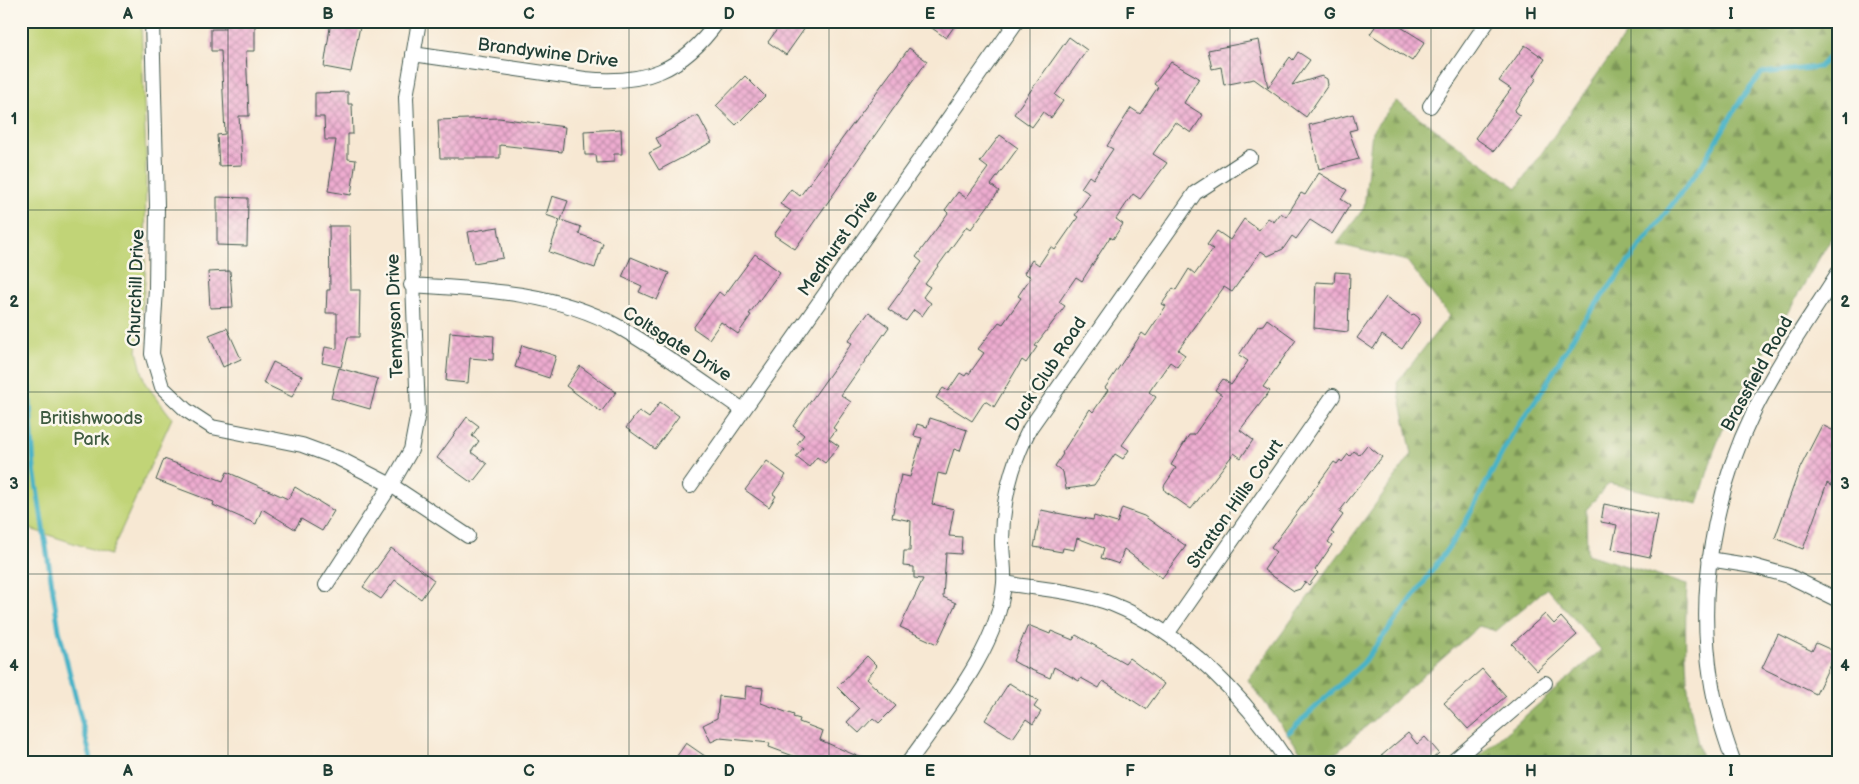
<svg xmlns="http://www.w3.org/2000/svg" width="1859" height="784" font-family="'Balsamiq Sans',sans-serif">
<style>
.green{fill:#c1d477;stroke:#708856}
.forest{fill:url(#forest-firs);stroke:#5c7a4e}
.lines{fill:none;stroke-linecap:round;stroke-linejoin:round}
.stream{stroke:#49b3c7;stroke-width:5}
.building{fill:url(#building-cross-hatch)}
.minor-casing{stroke:#3f574c;stroke-width:16}
.minor{stroke:#fff;stroke-width:14}
.grid{fill:none;stroke:#1f3d34;stroke-width:1;stroke-opacity:0.55}
.labels{text-anchor:middle;dominant-baseline:central;stroke-width:5;stroke-linejoin:round;paint-order:stroke}
.street-label{font-size:18px;fill:#1f3d34;stroke:#fbf7ec}
.park-label{font-size:18px;fill:#3f5b41;stroke:#fbf7ec}
.neatline{fill:none;stroke:#1f3d34;stroke-width:2}
.grid-label{font-size:16px;text-anchor:middle;font-weight:bold;fill:#1f3d34}
</style>
<defs>
<pattern id="forest-firs" width="22" height="20" patternUnits="userSpaceOnUse" patternTransform="scale(1.25)"><rect width="22" height="20" fill="#98b668"/><path d="M5 1l3.5 6h-7zM16 11l3.5 6h-7z" fill="#7b9556"/></pattern>
<pattern id="building-cross-hatch" width="8" height="8" patternUnits="userSpaceOnUse" patternTransform="scale(1.25)"><rect width="8" height="8" fill="#eeacd0"/><path d="M0 0l8 8M0 8l8-8" fill="none" stroke="#c08daa"/></pattern>
</defs>
<rect width="100%" height="100%" fill="#fbf7ec"/>
<filter id="ink" filterUnits="userSpaceOnUse"><feTurbulence type="fractalNoise" baseFrequency=".02" numOctaves="2"/><feDisplacementMap in="SourceGraphic" scale="10" xChannelSelector="R" yChannelSelector="G"/><feConvolveMatrix kernelMatrix="1 2 1 2 8 2 1 2 1" color-interpolation-filters="sRGB"/></filter>
<filter id="wash" filterUnits="userSpaceOnUse"><feTurbulence type="fractalNoise" baseFrequency=".0096" numOctaves="4" result="noise"/><feDisplacementMap in="SourceGraphic" scale="20" xChannelSelector="R" yChannelSelector="G"/><feGaussianBlur stdDeviation="1.12" result="paint"/><feColorMatrix in="noise" values="0 0 0 0 0 0 0 0 0 0 0 0 0 0 0 0 0 1.4 0 .05"/><feComposite in="paint" operator="in"/></filter>
<g filter="url(#wash)">
<rect width="100%" height="100%" fill="#f7e8d3"/>
<path class="green" d="M21,21H141L146,159L145,282L137,351L145,383L172,418L110,555L21,526Z"/>
<path class="forest" d="M1635,21H1838V226L1729,413L1714,451L1698,504L1609,483L1586,510L1587,554L1687,585C1684,644 1684,706 1704,763H1471L1601,650L1547,588L1496,631L1479,626L1325,763H1309L1248,680L1412,454L1397,383L1449,316L1407,261L1337,244L1364,208L1372,131L1396,101L1517,188Z"/>
<g class="lines">
<path class="stream" d="M21,249L34,469L59,630L92,763
M1289,732L1363,663L1420,588L1464,525L1511,436L1542,391L1579,327L1702,165L1742,98L1762,73L1819,67L1838,48
M1238,763L1258,755"/>
</g>
<g id="blocks">
<path class="building" d="M224,21H255V51H246L249,116H239L242,165L219,166L217,135L225,134L221,51H211V29H224Z
M331,21H361L351,72L324,67Z
M783,21H810L786,55L768,42Z
M922,21H958L946,38Z
M1379,21H1391L1425,42L1412,61L1370,34Z
M1069,37L1087,50L1055,95L1063,101L1051,118L1043,112L1032,127L1014,114Z
M1259,40L1268,88L1290,57L1293,60L1298,52L1310,60L1292,85L1322,76L1327,79L1328,85L1306,117L1254,79L1224,85L1221,67L1212,69L1208,50Z
M1525,45L1545,59L1534,76L1537,78L1514,111L1520,116L1494,151L1475,138L1511,89L1499,81Z
M909,48L927,61L795,249L774,235L791,211L780,204L791,189L800,196Z
M1171,62L1199,78L1184,103L1203,115L1191,133L1175,122L1153,154L1167,163L1140,199L1133,194L1116,219L1123,224L1113,239L1110,237L1082,281L1076,277L1059,302L1065,306L1035,346L1037,347L1026,363L1022,360L994,407L985,401L972,421L936,398L943,388L948,391L960,373L965,376L967,373L969,374L984,353L978,349L999,322L1003,324L1021,298L1018,296L1031,277L1024,273L1032,260L1039,265L1051,247L1055,250L1078,217L1075,215L1090,194L1081,188L1089,176L1093,179L1113,149L1107,146L1131,108L1140,114L1158,87L1154,84Z
M745,76L765,96L736,125L716,106Z
M348,92V104H352L353,134H348V159L356,160L351,195L328,191L336,140H325L324,117H315V93Z
M1353,114L1357,129L1349,131L1359,159L1319,169L1309,125Z
M698,115L712,142L659,170L649,153L661,147L656,138Z
M499,118L565,127L562,152L500,145V158H440L438,120Z
M621,129L622,154H614V162L597,163L596,155H585L584,131Z
M1000,135L1018,148L991,185L999,191L971,229L967,226L925,284L930,287L923,297L931,303L922,316L914,310L906,321L888,309L922,262L916,257L948,213L945,210L958,192L966,198L988,168L980,162Z
M1319,173L1347,190L1341,199L1350,205L1332,234L1310,220L1296,239L1292,236L1283,249L1268,256L1261,251L1232,292L1224,287L1178,350L1185,355L1177,367L1170,362L1149,392L1156,397L1122,445L1129,450L1123,459L1115,454L1094,485L1066,489L1063,472L1055,466L1063,454L1062,453L1090,409L1093,412L1108,390L1105,388L1142,333L1146,336L1166,306L1162,304L1173,288L1176,290L1189,269L1195,274L1213,249L1207,245L1217,231L1230,240L1244,219L1259,230L1268,218L1274,222L1281,213L1286,217L1301,193L1305,195Z
M552,196L568,201L561,220L581,227L579,234L603,243L595,268L549,252L560,220L546,215Z
M217,197L248,198L247,246L217,245Z
M329,226H350L351,290H360L359,337H348L341,367L322,363L325,347L337,349V313H326L327,290H330Z
M498,227L503,258L474,263L468,232Z
M755,254L780,272L749,314L751,315L738,334L721,322L709,339L693,328L719,292L724,296Z
M631,257L669,273L657,300L639,292L642,286L622,277Z
M230,271L233,307L210,308L208,272Z
M1335,272L1350,273L1348,332L1314,328L1316,282L1334,283Z
M1386,297L1411,315L1414,314L1419,318L1420,322L1402,349L1382,335L1373,349L1357,338Z
M869,312L889,327L841,395L851,402L833,428L836,430L829,439L839,446L825,463L817,457L809,467L796,457L803,448L797,444L804,435L793,426L852,343L848,341Z
M1267,319L1296,340L1263,387L1270,391L1240,430L1253,440L1241,458L1234,453L1191,509L1165,491L1164,486L1176,468L1171,465L1189,435H1194L1216,404L1222,395L1215,390L1223,379L1231,385L1248,361L1239,355L1258,326L1263,325Z
M227,328L241,359L223,367L209,335Z
M450,332L494,336L493,360L470,358L468,383L446,381Z
M522,345L556,356L549,378L515,367Z
M273,362L302,376L292,397L263,383Z
M580,366L616,392L601,412L566,386Z
M339,368L378,379L370,409L331,398Z
M660,402L679,416L655,449L626,428L639,411L649,418Z
M467,417L479,426L472,436L479,441L471,452L487,464L472,483L437,458Z
M930,418L967,430L960,451L954,449L946,475L938,473L932,504L954,509L949,536L962,537L961,554L946,553L943,597L956,603L937,644L900,627L923,579L914,578V567L903,566L904,551H910L911,521L892,517L901,475L910,477L922,438L914,436L917,424L927,427Z
M1822,425L1838,433V489L1827,483L1803,549L1775,538L1800,468Z
M1367,445L1382,457L1339,512L1343,515L1331,532L1334,534L1328,542L1332,545L1315,570L1318,573L1309,585L1305,582L1300,589L1294,591L1264,570L1276,552L1271,548L1334,462L1337,464L1340,460L1342,462L1348,454L1350,456L1354,451L1359,455Z
M164,459L223,481L227,472L288,499L295,487L334,511L322,531L301,519L295,529L262,509L256,524L213,505L214,502L156,480Z
M767,461L786,475L773,494L776,496L769,507L745,490Z
M1604,504L1658,515L1650,557L1612,549L1617,525L1601,522Z
M1122,508L1144,516L1186,546L1162,578L1124,549L1119,564L1101,558L1104,548L1077,538L1074,550L1063,548L1062,552L1034,547L1041,510L1093,520L1094,516L1117,523Z
M391,548L434,580L421,599L395,580L381,599L363,587Z
M1545,614L1554,624L1561,617L1577,635L1537,671L1512,644Z
M1028,625L1050,634L1051,631L1073,640L1076,635L1125,663L1129,658L1164,684L1146,709L1103,681L1099,688L1081,678L1079,681L1054,667L1050,678L1020,665L1013,661Z
M1778,634L1812,651L1816,643L1836,652L1816,694L1762,668Z
M867,656L877,666L866,679L896,706L879,723L873,718L859,733L847,722L859,709L837,687Z
M1482,669L1506,696L1468,729L1444,703Z
M1009,683L1038,701L1034,707L1041,712L1033,724L1026,719L1013,738L985,720Z
M746,686L763,688L761,703L794,715L793,717L800,719L799,722L823,731L820,740L873,763H794L796,757L769,747L770,743L720,738L711,742L703,725L717,718L719,696L745,699Z
M1408,733L1417,744L1425,737L1439,753L1428,763H1373Z
M686,743L715,763H672Z"/>
</g>
</g>
<g filter="url(#ink)">
<use href="#blocks" fill-opacity="0" stroke="#3f574c" stroke-width="1"/>
<g class="lines">
<defs>
<path id="minor" d="M152,21L157,205L156,288L152,354L162,387L186,410L212,427L302,445L340,459L391,485L468,536
M413,54L585,79C645,85 682,71 718,21
M1430,106L1488,21
M411,285C482,289 556,292 619,327C662,352 703,382 743,410
M690,486L1017,21
M1709,559L1753,566L1789,576L1838,600
M1004,583C1039,589 1078,591 1112,604C1184,633 1247,699 1288,763
M326,585L391,485L411,450L418,413L406,97L419,21
M1167,634L1333,396
M908,763C944,712 999,647 1004,583C1005,569 1002,555 1002,541C1002,501 1012,463 1030,428L1195,193L1250,157
M1451,763L1545,683
M1734,763C1724,735 1715,708 1711,679C1697,589 1714,494 1753,413C1777,364 1809,319 1838,273"/>
</defs>
<use href="#minor" class="minor-casing"/>
<use href="#minor" class="minor"/>
</g>
</g>
<path class="grid" d="M228,21V763M428,21V763M629,21V763M829,21V763M1030,21V763M1230,21V763M1431,21V763M1631,21V763M21,210H1838M21,392H1838M21,574H1838"/>
<g class="labels">
<g class="street-label">
<text transform="translate(548 53) rotate(7)">Brandywine Drive</text>
<text transform="translate(838 243) rotate(-55)">Medhurst Drive</text>
<text transform="translate(136 288) rotate(-88)">Churchill Drive</text>
<text transform="translate(395 316) rotate(-92)">Tennyson Drive</text>
<text transform="translate(677 344) rotate(32)">Coltsgate Drive</text>
<text transform="translate(1046 374) rotate(-57)">Duck Club Road</text>
<text transform="translate(1757 374) rotate(-61)">Brassfield Road</text>
<text transform="translate(1235 504) rotate(-55)">Stratton Hills Court</text>
</g>
<g class="park-label">
<text x="91" y="418">Britishwoods<tspan x="91" dy="21">Park</tspan></text>
</g>
</g>
<rect width="1859" height="784" fill="none" stroke="#fbf7ec" stroke-width="55"/>
<rect x="28" y="28" width="1804" height="728" class="neatline"/>
<g class="grid-label">
<text x="128" y="19">A</text>
<text x="328" y="19">B</text>
<text x="529" y="19">C</text>
<text x="729" y="19">D</text>
<text x="930" y="19">E</text>
<text x="1130" y="19">F</text>
<text x="1330" y="19">G</text>
<text x="1531" y="19">H</text>
<text x="1731" y="19">I</text>
<text x="14" y="124">1</text>
<text x="1845" y="124">1</text>
<text x="14" y="307">2</text>
<text x="1845" y="307">2</text>
<text x="14" y="489">3</text>
<text x="1845" y="489">3</text>
<text x="14" y="671">4</text>
<text x="1845" y="671">4</text>
<text x="128" y="776">A</text>
<text x="328" y="776">B</text>
<text x="529" y="776">C</text>
<text x="729" y="776">D</text>
<text x="930" y="776">E</text>
<text x="1130" y="776">F</text>
<text x="1330" y="776">G</text>
<text x="1531" y="776">H</text>
<text x="1731" y="776">I</text>
</g>
</svg>
